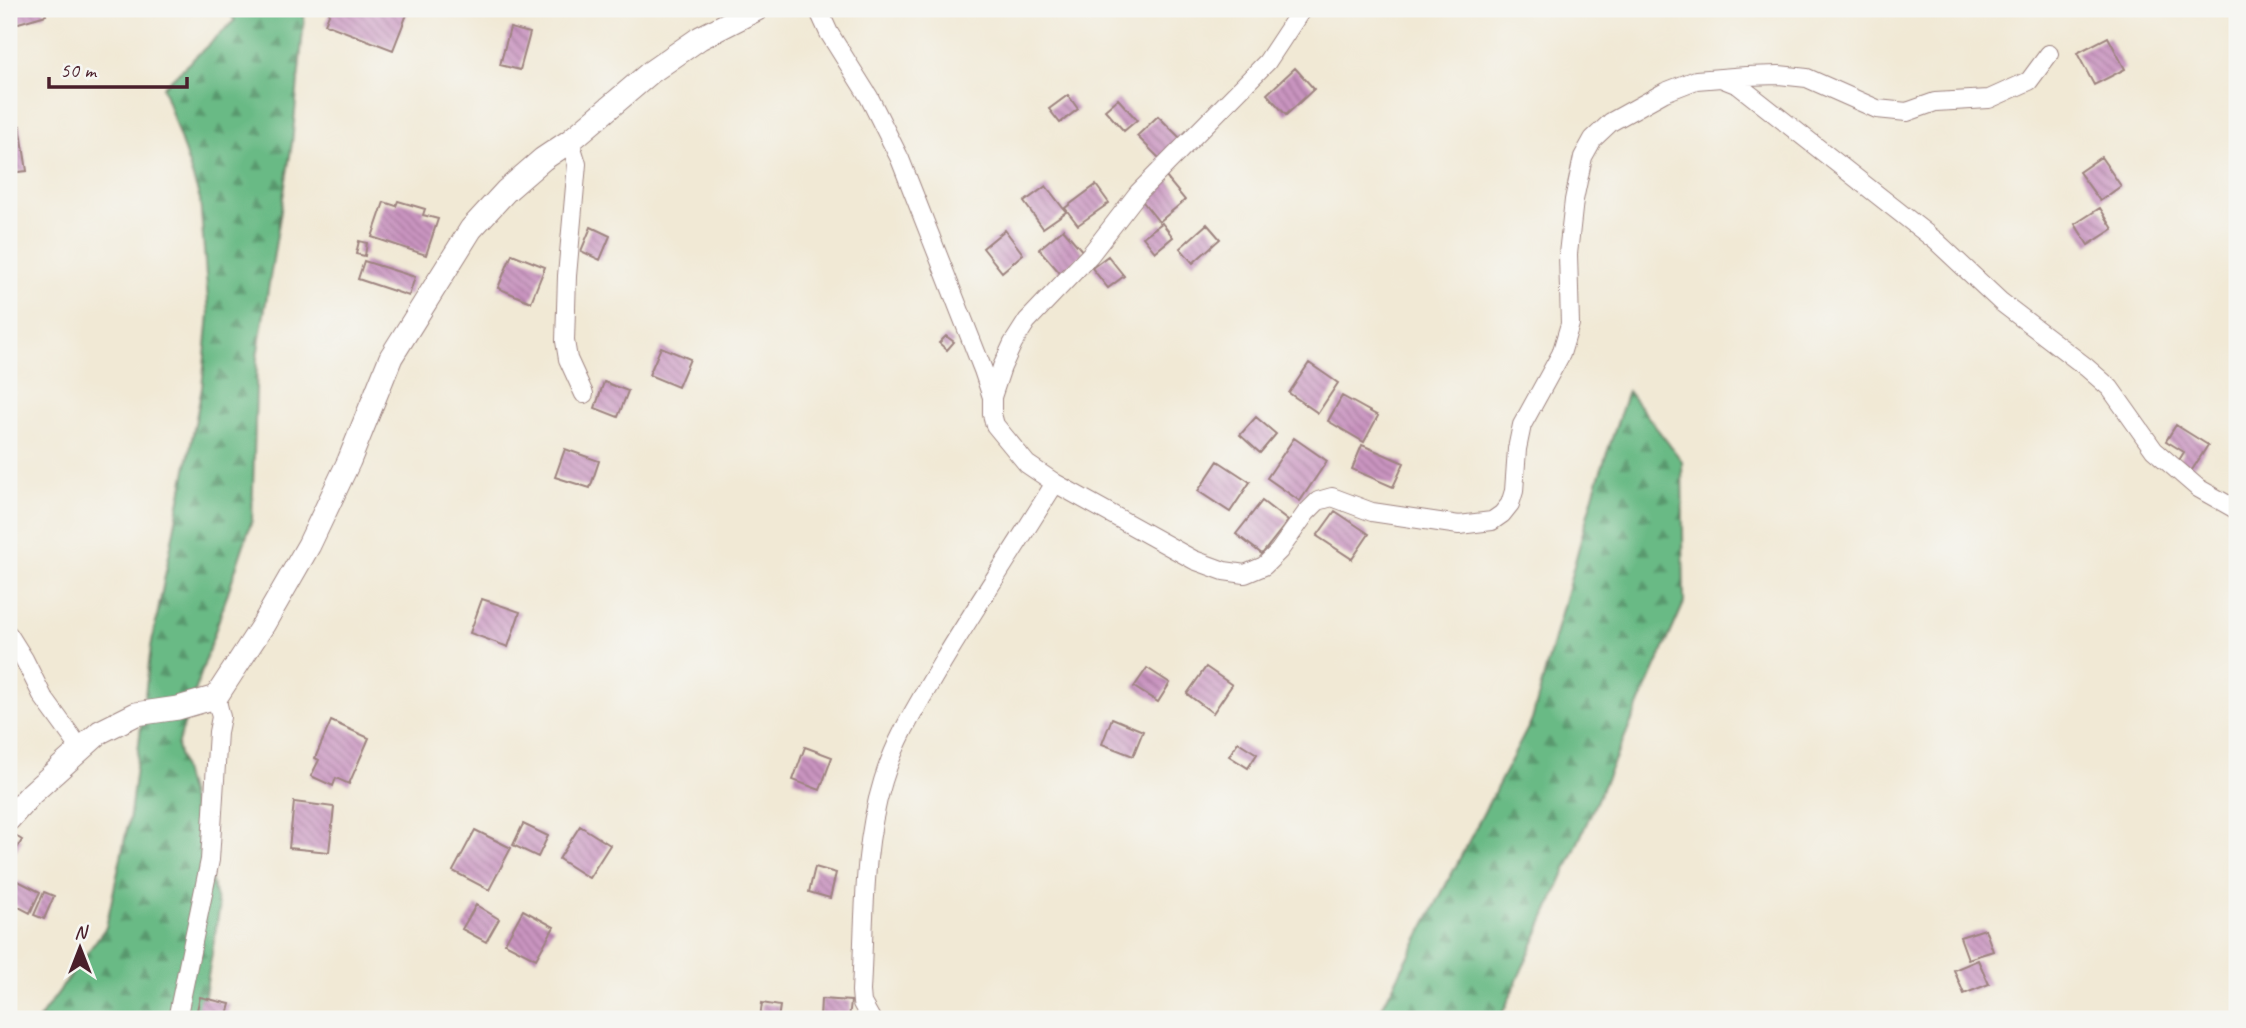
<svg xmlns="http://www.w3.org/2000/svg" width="2246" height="1028" font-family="Caveat,sans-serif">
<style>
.forest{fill:url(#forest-firs);stroke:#5a6c58;stroke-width:2}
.building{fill:url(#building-back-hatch)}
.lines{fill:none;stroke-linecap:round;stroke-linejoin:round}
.minor-casing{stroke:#9e8480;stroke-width:20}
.tertiary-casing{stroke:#9e8480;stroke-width:25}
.minor{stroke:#fff;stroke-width:18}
.tertiary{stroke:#fff;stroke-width:23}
</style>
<defs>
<pattern id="forest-firs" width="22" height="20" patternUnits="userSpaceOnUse" patternTransform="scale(1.75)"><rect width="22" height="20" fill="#69ba85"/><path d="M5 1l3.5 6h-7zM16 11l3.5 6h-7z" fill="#58976d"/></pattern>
<pattern id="building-back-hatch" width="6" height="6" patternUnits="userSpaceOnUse" patternTransform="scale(1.75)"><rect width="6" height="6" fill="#c994c0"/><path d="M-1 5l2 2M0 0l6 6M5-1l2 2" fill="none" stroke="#a5789c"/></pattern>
</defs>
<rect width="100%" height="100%" fill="#f6f6f2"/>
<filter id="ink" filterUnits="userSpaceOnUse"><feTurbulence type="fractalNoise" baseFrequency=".0143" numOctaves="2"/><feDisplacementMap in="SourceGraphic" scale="14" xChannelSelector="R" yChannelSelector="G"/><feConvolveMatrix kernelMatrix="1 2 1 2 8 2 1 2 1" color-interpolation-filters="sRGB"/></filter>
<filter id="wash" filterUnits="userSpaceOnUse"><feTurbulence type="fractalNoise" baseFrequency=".00686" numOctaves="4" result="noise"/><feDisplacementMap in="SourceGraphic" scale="28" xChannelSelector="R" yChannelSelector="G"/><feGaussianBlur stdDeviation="1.57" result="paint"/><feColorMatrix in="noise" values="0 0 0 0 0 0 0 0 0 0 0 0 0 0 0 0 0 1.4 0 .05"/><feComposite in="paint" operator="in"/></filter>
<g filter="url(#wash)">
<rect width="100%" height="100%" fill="#f1e9d5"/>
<path class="forest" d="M225,9H305L292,143L257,357L252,520L177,746L219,910L201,1019H39L106,927L130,815L151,647L202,388L209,314L200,199L163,87L235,20Z
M1628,391L1682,461L1684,603L1500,1019H1376L1532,720L1595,488Z"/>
<g id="blocks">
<path class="building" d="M11,9H44L46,15L15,24Z
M331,9H409L393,50L325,24Z
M510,28L530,33L520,70L500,65Z
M2108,37L2125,69L2094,85L2077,53Z
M1295,68L1314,89L1286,115L1267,94Z
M1068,95L1078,109L1060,123L1049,109Z
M1118,99L1137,120L1124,131L1105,110Z
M1158,116L1181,139L1161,160L1137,136Z
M20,126L27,171L9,173V128Z
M2101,157L2121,186L2100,201L2079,172Z
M1166,177L1185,200L1159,222L1140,198Z
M1096,185L1109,203L1078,225L1065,208Z
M1046,186L1066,212L1043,228L1024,202Z
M398,201L425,209L423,215L438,219L426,255L372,237L384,202L396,206Z
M2100,208L2113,229L2088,245L2075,224Z
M1162,223L1173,237L1155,252L1143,237Z
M1207,224L1220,239L1193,263L1180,248Z
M591,227L610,236L600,260L581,251Z
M1063,229L1084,253L1060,273L1039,249Z
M1005,230L1023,254L1002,272L983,248Z
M359,241L367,243L365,256L356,254Z
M512,254L545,267L531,302L498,288Z
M1108,256L1124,276L1108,288L1092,268Z
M364,261L415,277L409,296L358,279Z
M946,336L954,342L947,350L939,343Z
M661,347L690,359L678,387L649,375Z
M1309,363L1338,383L1318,413L1289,393Z
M604,382L628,391L618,417L595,408Z
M1342,396L1378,416L1364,442L1328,421Z
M1256,417L1276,434L1260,453L1240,435Z
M2176,425L2208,445L2192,470L2178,462L2184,452L2166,441Z
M1294,438L1327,461L1300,501L1267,478Z
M1362,445L1404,463L1393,487L1352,469Z
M565,449L599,461L590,488L555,477Z
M1218,461L1250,482L1230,512L1198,491Z
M1262,501L1288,521L1262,554L1236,534Z
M1335,511L1369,534L1352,559L1317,536Z
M482,599L520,612L508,647L470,633Z
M1206,667L1232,685L1213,713L1187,694Z
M1147,668L1170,683L1158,702L1134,687Z
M1112,718L1143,731L1133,756L1102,744Z
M331,721L369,738L349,784L336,778L333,786L311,776L319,760L315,758Z
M1238,742L1257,754L1248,768L1229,756Z
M805,747L832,757L820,790L793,780Z
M294,802L334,807L329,852L289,848Z
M523,824L548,836L538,857L513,845Z
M580,826L610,845L589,878L559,859Z
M475,830L511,848L489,890L453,871Z
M11,833L22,840L15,852L9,848V836Z
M815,867L836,873L830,898L809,892Z
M18,881L40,892L30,913L9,902Z
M44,892L54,896L44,919L34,915Z
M476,905L499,919L486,942L462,929Z
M523,910L554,927L536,959L505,943Z
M1985,929L1993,951L1968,959L1960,937Z
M1978,960L1989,984L1964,994L1954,970Z
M200,997L230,1004L226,1019H195Z
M821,999L851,1001L849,1019H820Z
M762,1003L780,1006L778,1019L760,1018Z"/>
</g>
</g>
<g filter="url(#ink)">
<use href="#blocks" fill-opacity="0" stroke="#9e8480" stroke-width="2"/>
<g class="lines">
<defs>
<path id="minor" d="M818,9L829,33L869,97L900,159L983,370L992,397
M1302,9L1267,62L1138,193L1090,255L1027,321L1013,343L1002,367L992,397V414L995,425L1027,464L1055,483L1194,560L1224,571L1245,574L1264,566L1279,551L1306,513L1318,501L1332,497L1372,512L1459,525L1492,521L1502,514L1510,504L1514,491L1517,449L1522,425L1561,354L1570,324L1568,254L1574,200L1583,157L1593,139L1611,122L1665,92L1696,80L1746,76L1779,75L1807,78L1877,109L1907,112L1935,102L1989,99L2029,81L2049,54
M1723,79L1738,85L1936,241L2001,302L2086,367L2110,388L2154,450L2198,488L2237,510
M570,141L577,164L567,276L565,341L568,359L584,394
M9,635L24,659L43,697L80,748
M177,1019L210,860L218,732L221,717L216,697
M871,1019L862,1003L861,991C865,920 862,849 883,781C896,737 920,701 942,663C979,602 1018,543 1055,483"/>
<path id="tertiary" d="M9,819L31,794L100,732L136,714L178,708L216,697L263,625L309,545L349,461L391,357L471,229L506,191L543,159L570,141L651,72L700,38L757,9"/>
</defs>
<use href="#minor" class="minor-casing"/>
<use href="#tertiary" class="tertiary-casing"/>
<use href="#minor" class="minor"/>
<use href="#tertiary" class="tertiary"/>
</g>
</g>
<rect width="2246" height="1028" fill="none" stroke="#f6f6f2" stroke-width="35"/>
<g transform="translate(80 948)" stroke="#f6f6f2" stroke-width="5" paint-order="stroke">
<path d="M0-5L12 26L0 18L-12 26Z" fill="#4a1f2b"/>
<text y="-10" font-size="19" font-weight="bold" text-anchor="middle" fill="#4a1f2b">N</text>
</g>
<path d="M49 77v10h138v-10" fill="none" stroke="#4a1f2b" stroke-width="3.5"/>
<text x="60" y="77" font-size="21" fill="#4a1f2b" stroke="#f6f6f2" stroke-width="5" paint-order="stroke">50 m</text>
</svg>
